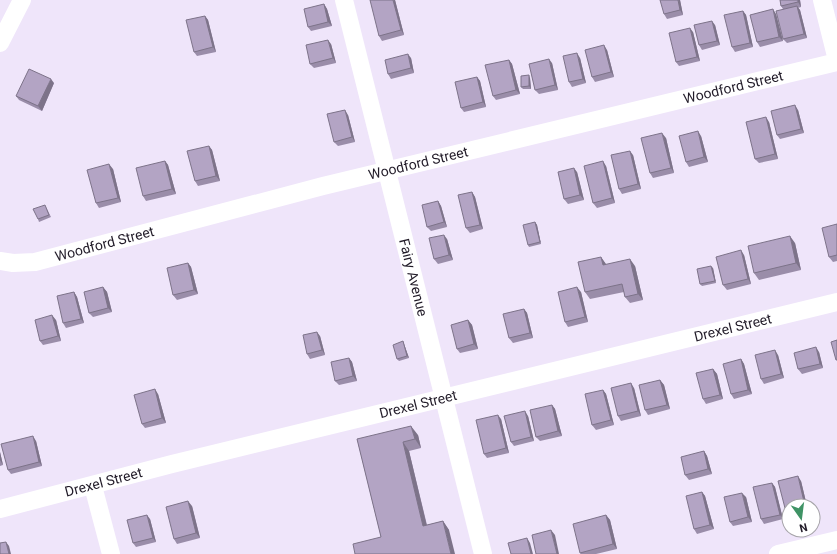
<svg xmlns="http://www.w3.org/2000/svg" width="837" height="554" font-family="Roboto,sans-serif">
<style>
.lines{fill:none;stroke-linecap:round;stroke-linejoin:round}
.minor{stroke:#fff;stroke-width:18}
.wall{fill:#9a8da9}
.shaded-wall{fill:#7d7389}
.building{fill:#b3a4c4;stroke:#7d7389}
.labels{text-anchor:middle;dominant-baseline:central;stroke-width:3.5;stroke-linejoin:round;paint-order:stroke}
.street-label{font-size:14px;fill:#211b28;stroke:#fff}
</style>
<rect width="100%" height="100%" fill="#efe5fa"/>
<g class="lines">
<g class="minor">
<path id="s1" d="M344,0L483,554"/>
<path d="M822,0L837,60"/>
<path d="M0,43L22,0"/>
<path id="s2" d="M0,261L13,263L35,262L323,186L837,62"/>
<path d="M93,486L111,554"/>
<path id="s3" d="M0,509L172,464L837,302"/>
<path d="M778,554L837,540"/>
</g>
</g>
<path class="wall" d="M395,0L404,35L382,41L379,36Z
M680,0L683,15L667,19L664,14Z
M780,0H800L801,7L798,8L800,10L807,38L787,43L783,39V9L781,6Z
M324,4L327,9L332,26L311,31L308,27Z
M743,11L746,15L753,47L735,52L732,47Z
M776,14L783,41L760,47L757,42Z
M205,16L208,20L216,52L197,56L194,52Z
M715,25L720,45L702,50L699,45Z
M693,32L700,61L679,66L676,62Z
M331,44L336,63L314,68L310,64Z
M607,50L614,77L595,82L592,77Z
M411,58L414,73L391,79L388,74Z
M580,58L586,83L572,87L569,82Z
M509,60L512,64L520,94L496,100L493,96Z
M552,63L558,90L539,94L535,90Z
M477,77L480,81L486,107L464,112L461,108Z
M530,78L531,89H523L521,87Z
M54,83L42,111L19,100L16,96Z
M798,110L804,133L780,139L777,135Z
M348,115L355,142L338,146L334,142Z
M769,122L778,159L759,163L755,159Z
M701,136L708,162L689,167L686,162Z
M666,138L674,173L653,178L650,173Z
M209,146L212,150L220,181L198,186L195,181Z
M633,155L641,189L622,194L619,189Z
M165,161L168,165L176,194L146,201L143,196Z
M606,166L615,203L597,208L593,203Z
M113,169L121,202L99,208L96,203Z
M577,172L584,200L568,204L564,199Z
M472,192L475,197L483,229L470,233L466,228Z
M438,201L441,206L447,227L431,231L427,227Z
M46,207L51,217L39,222L38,219Z
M535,222L537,225L541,244L529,247L528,245Z
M837,224V261L833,262L829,257Z
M447,239L453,260L438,264L434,259Z
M795,243L801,270L759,280L754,273Z
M744,255L751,284L727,290L723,285Z
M601,257L606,265L635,266L643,300L630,303L625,297L624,292L590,299L585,292Z
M188,263L191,267L198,294L177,300L173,295Z
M713,268L716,283L702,286L700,284Z
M103,287L107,292L112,312L93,317L89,313Z
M74,292L77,297L84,323L66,328L63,323Z
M581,292L588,322L568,327L565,322Z
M524,309L527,313L533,338L513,343L509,338Z
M56,320L61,341L43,345L40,341Z
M468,320L472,325L478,349L460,353L457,349Z
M320,336L325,355L310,359L307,354Z
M403,341L404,344L409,358L399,361L397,359Z
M819,352L823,368L802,374L798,369Z
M778,355L784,378L764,384L761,379Z
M349,358L352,362L357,381L339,385L335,381Z
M741,359L744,364L752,394L734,399L731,394Z
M713,369L717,374L723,399L706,404L703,399Z
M660,380L664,385L670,409L648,415L645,410Z
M634,388L641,416L621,421L618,416Z
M603,390L606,394L614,425L596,430L592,425Z
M158,394L166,423L145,428L142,424Z
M552,405L555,409L562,436L540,441L536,437Z
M528,416L534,441L514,446L511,442Z
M501,419L509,453L487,458L484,454Z
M418,435L421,448L409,451L427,525L443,521L449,530L381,537L357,439Z
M36,441L42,466L11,474L8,470Z
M704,451L707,456L712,474L689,480L685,475Z
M0,452L3,465L0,466Z
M801,481L807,506H789V516L786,512Z
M772,483L775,487L783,519L764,524L761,519Z
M702,492L705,496L714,529L697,534L694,529Z
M746,497L752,522L733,526L730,522Z
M192,506L200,538L177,544L174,539Z
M606,515L610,520L617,549L596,554H581L580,553Z
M150,519L156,542L136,547L133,543Z"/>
<path class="shaded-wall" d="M393,0H395L404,35L401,30Z
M678,0H680L683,15L680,10Z
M798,0H800L801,7L798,2Z
M324,4L327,9L332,26L328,22Z
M797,6L800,10L807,38L804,34Z
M773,9L776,14L783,41L779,37Z
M743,11L746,15L753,47L750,43Z
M205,16L208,20L216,52L213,47Z
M712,21L715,25L720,45L717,41Z
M690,28L693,32L700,61L697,57Z
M328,40L331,44L336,63L333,58Z
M604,45L607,50L614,77L611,72Z
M577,53L580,58L586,83L583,79Z
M408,54L411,58L414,73L411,68Z
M549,59L552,63L558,90L555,85Z
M509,60L512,64L520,94L516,90Z
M529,75L530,78L531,89L529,86Z
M477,77L480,81L486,107L483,102Z
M51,79L54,83L42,111L38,106Z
M795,105L798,110L804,133L801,129Z
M345,110L348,115L355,142L352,137Z
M766,117L769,122L778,159L775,154Z
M698,131L701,136L708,162L704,157Z
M662,133L666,138L674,173L671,168Z
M209,146L212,150L220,181L216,176Z
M630,151L633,155L641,189L638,184Z
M165,161L168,165L176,194L172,189Z
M603,161L606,166L615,203L612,198Z
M109,164L113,169L121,202L118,198Z
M574,168L577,172L584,200L580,195Z
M472,192L475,197L483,229L480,225Z
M438,201L441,206L447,227L444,222Z
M535,222L537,225L541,244L540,242Z
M444,235L447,239L453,260L449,255Z
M790,236L795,243L801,270L796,263Z
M741,250L744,255L751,284L748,279Z
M601,257L606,264L608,272L603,265Z
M630,259L635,266L643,300L638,294Z
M188,263L191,267L198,294L194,290Z
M711,266L713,268L716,283L715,281Z
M103,287L107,292L112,312L108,308Z
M577,287L581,292L588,322L585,317Z
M74,292L77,297L84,323L81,319Z
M524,309L527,313L533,338L530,333Z
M52,315L56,320L61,341L58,336Z
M468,320L472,325L478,349L474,344Z
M317,332L320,336L325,355L322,350Z
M403,341L404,344L409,358L407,356Z
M816,347L819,352L823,368L820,364Z
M775,350L778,355L784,378L781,374Z
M349,358L352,362L357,381L353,376Z
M741,359L744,364L752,394L748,390Z
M713,369L717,374L723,399L720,395Z
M660,380L664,385L670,409L667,405Z
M631,383L634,388L641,416L638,411Z
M155,389L158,394L166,423L162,418Z
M603,390L606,394L614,425L611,420Z
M552,405L555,409L562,436L558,431Z
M525,411L528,416L534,441L531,437Z
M498,415L501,419L509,453L506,448Z
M411,426L418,435L421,448L415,439Z
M33,436L36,441L42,466L39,462Z
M403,442L409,451L429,535L423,526Z
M704,451L707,456L712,474L708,469Z
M0,452L3,465L0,460Z
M798,476L801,481L807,506H805Z
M772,483L775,487L783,519L780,515Z
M702,492L705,496L714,529L710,525Z
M742,493L746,497L752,522L748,517Z
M188,501L192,506L200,538L196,533Z
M147,515L150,519L156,542L153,538Z
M606,515L610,520L617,549L613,544Z
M443,521L449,530L455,554H451Z
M551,530L555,535L559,554H557Z
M527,538L530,543L533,554H531Z
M6,542L9,546L11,554H9Z"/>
<path class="building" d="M370,0H393L401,30L379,36Z
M660,0H678L680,10L664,14Z
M780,0H798V2L781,6Z
M324,4L328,22L308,27L304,9Z
M797,6L804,34L783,39L776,11Z
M773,9L779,37L757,42L750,15Z
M743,11L750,43L732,47L724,15Z
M205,16L213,47L194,52L186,20Z
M712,21L717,41L699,45L694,25Z
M690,28L697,57L676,62L669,33Z
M328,40L333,58L310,64L306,45Z
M604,45L611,72L592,77L585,50Z
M577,53L583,79L569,82L563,56Z
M408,54L411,68L388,74L385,60Z
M549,59L555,85L535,90L529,64Z
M509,60L516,90L493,96L485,65Z
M29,69L51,79L38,106L16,96Z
M529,75V86L521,87V76Z
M477,77L483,102L461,108L455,82Z
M795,105L801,129L777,135L771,111Z
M345,110L352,137L334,142L327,114Z
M766,117L775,154L755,159L746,122Z
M698,131L704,157L686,162L679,136Z
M662,133L671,168L650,173L641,138Z
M209,146L216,176L195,181L187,151Z
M630,151L638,184L619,189L611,155Z
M165,161L172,189L143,196L136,168Z
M603,161L612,198L593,203L584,166Z
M109,164L118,198L96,203L87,170Z
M574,168L580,195L564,199L558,172Z
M472,192L480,225L466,228L458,195Z
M438,201L444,222L427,227L422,205Z
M45,205L49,215L38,219L33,209Z
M535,222L540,242L528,245L523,225Z
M837,224V255L829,257L822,228Z
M444,235L449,255L434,259L429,238Z
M790,236L796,263L754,273L748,246Z
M741,250L748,279L723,285L716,257Z
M601,257L603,265L630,259L638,294L625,297L622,284L585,292L578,262Z
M188,263L194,290L173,295L167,268Z
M711,266L715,281L700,284L697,269Z
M103,287L108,308L89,313L84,292Z
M577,287L585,317L565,322L558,292Z
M74,292L81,319L63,323L57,296Z
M524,309L530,333L509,338L503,314Z
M52,315L58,336L40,341L35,320Z
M468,320L474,344L457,349L451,325Z
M317,332L322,350L307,354L303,335Z
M837,340V360H836L831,342Z
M403,341L407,356L397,359L393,345Z
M816,347L820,364L798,369L794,353Z
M775,350L781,374L761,379L755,355Z
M349,358L353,376L335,381L331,362Z
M741,359L748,390L731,394L723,364Z
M713,369L720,395L703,399L696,373Z
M660,380L667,405L645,410L639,385Z
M631,383L638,411L618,416L611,388Z
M155,389L162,418L142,424L134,395Z
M603,390L611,420L592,425L585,394Z
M552,405L558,431L536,437L530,410Z
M525,411L531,437L511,442L504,416Z
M498,415L506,448L484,454L476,420Z
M411,426L415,439L403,442L423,526L443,521L451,554H355L353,544L381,537L357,439Z
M33,436L39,462L8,470L1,444Z
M704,451L708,469L685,475L681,457Z
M798,476L805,506H789V512H786L778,481Z
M772,483L780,515L761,519L753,487Z
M702,492L710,525L694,529L686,496Z
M742,493L748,517L730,522L724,497Z
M188,501L196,533L174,539L166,507Z
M147,515L153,538L133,543L127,520Z
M606,515L613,544L580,553L573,524Z
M551,530L557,554H536L532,535Z
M527,538L531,554H511L508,543Z
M6,542L9,554H0V543Z"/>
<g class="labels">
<g class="street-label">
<text stroke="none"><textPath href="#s2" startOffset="755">Woodford Street</textPath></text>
<text stroke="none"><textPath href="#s2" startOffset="431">Woodford Street</textPath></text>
<text stroke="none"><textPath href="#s2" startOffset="107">Woodford Street</textPath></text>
<text stroke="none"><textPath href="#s1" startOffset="286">Fairy Avenue</textPath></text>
<text stroke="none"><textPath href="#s3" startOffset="755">Drexel Street</textPath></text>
<text stroke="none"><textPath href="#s3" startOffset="431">Drexel Street</textPath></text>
<text stroke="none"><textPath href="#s3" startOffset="107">Drexel Street</textPath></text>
</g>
</g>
<g transform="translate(801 518) rotate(166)"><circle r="19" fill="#ffffff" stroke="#a6a4a9"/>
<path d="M0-3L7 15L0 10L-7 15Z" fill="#3f9365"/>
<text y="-6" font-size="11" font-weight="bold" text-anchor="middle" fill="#211b28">N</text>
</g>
</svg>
